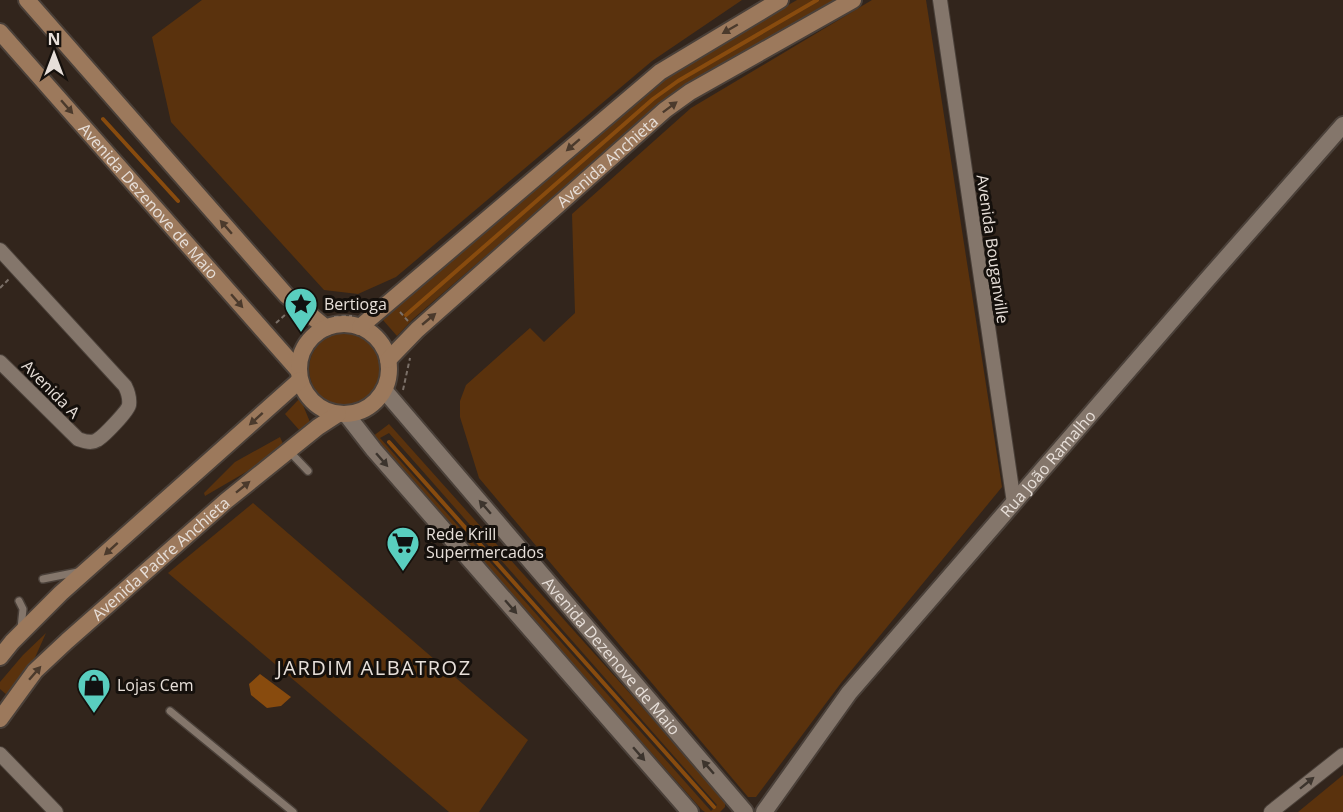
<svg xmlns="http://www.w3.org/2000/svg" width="1343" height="812" font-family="'Open Sans',sans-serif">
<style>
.green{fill:#5a320d;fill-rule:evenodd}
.water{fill:#884b0e}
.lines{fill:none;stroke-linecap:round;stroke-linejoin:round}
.stream{stroke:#884b0e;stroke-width:4}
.service-casing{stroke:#4a4039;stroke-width:10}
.minor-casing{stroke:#4a4039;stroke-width:16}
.tertiary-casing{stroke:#4a4039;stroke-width:20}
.secondary-casing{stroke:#4a4039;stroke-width:20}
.path{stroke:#7b7068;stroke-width:2;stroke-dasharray:4.5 3;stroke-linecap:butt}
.service{stroke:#84766b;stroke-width:7}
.minor{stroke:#84766b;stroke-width:14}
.tertiary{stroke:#84766b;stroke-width:16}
.secondary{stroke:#9c795c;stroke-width:16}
.oneway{fill:#4b3a2c}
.oneway2{fill:#3c342d}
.labels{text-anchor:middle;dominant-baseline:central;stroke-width:6;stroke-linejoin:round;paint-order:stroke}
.street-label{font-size:16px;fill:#e7dfd9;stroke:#15100c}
.poi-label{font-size:16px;fill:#e7dfd9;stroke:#15100c;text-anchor:start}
.quarter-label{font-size:20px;letter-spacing:1.5px;fill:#e7dfd9;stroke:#15100c}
</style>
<rect width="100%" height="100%" fill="#32251c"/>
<path class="green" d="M202,0H742L652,61L396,277L358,294L324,290L171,122L152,37Z
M797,0H836L711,71L653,111L413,319L397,336L383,320L636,100L682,66Z
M872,0H926L1002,487L841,683L756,797H748L479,478L460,417V401L466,385L530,328L544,342L575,313L572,214L691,108Z
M309 369a37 37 0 1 1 74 0a37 37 0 1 1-74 0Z
M300,398L310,422L301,432L285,414Z
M389,424L719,793L725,800V807L720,812H705L702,810L372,437ZM389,433L717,805L711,811L380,438Z
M280,437L284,446L260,464L205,496L204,493L235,462Z
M253,503L528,740L479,812H449L168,573Z
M46,633L33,662L8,696L0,689V682L23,655Z
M1343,775V812H1298Z"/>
<path class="water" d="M260,674L291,697L281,706L267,708L251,695L249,684Z"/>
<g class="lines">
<path class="stream" d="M103,119L178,201
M406,315L653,99L678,81L817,0
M389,442L714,807"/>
<defs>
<path id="service" d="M289,451L308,471
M43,579L78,572
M19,601L23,609L21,628
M170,711L293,812"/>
<path id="minor" d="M940,0L1014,503
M0,250L125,386C128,392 130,398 129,405C128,411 103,437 97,440C91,444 84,441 78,439L0,362
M0,754L56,812
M1271,812L1343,755"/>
<g id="tertiary">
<path id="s1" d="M384,390L745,812"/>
<path d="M346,414L374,450L690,812"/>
<path id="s2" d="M764,812L849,693L1205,282L1343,125"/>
</g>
<g id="secondary">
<path d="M27,0L286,295L326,328"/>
<path id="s3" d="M0,32L298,370"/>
<circle cx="344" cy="369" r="45"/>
<path d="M360,327L660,72L780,0"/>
<path id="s4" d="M388,360L417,330L665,110L690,92L853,0"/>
<path d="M0,657L12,642L61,593L300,380"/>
<path id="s5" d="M0,719L35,671L67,641L226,501L318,427L338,414"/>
</g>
</defs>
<use href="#service" class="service-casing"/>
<use href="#minor" class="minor-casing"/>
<use href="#tertiary" class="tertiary-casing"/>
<use href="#secondary" class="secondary-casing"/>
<path class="path" d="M0,288L9,279
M400,312L408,321
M334,317L352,316
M276,323L287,313
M403,390L410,358"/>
<use href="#service" class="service"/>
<use href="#minor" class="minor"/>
<use href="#tertiary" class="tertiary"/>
<use href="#secondary" class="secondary"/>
</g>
<defs><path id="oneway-solid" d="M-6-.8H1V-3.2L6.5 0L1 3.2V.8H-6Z" transform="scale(1.5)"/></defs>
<g class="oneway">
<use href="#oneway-solid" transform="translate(730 29) rotate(150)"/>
<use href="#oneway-solid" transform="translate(67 107) rotate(49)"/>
<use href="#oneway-solid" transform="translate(670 107) rotate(-37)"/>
<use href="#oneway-solid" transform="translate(573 145) rotate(139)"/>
<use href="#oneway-solid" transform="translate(226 227) rotate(-131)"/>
<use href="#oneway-solid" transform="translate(237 301) rotate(49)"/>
<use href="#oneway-solid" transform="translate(429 319) rotate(-40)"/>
<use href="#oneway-solid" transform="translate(256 419) rotate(138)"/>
<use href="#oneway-solid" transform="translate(243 487) rotate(-39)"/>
<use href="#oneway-solid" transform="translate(111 549) rotate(138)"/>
<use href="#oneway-solid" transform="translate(35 673) rotate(-49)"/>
</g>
<g class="oneway2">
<use href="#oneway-solid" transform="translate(382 460) rotate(49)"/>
<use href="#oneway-solid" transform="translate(485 507) rotate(-131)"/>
<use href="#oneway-solid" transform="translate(511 607) rotate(49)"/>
<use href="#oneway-solid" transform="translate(639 754) rotate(49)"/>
<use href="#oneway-solid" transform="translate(708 767) rotate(-131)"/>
<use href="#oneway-solid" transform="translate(1307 783) rotate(-39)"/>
</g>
<defs>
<symbol id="sight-pin" viewBox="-11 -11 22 30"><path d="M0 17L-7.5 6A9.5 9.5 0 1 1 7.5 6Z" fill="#59cebf" stroke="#15100c"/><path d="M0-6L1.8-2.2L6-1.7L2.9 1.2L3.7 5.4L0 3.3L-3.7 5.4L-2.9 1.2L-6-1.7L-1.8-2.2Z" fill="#111"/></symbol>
<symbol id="supermarket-pin" viewBox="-11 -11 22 30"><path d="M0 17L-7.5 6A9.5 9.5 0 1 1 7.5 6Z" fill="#59cebf" stroke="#15100c"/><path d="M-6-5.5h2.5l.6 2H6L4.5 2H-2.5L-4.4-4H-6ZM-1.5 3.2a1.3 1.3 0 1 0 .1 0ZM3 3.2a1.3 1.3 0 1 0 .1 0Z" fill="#111"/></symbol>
<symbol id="shop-pin" viewBox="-11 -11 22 30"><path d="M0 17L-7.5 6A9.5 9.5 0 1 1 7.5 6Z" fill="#59cebf" stroke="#15100c"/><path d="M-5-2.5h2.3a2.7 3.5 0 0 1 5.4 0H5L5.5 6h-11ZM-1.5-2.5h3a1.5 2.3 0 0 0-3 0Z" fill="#111"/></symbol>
</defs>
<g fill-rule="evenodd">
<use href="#sight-pin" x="282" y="285" width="38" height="52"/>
<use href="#supermarket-pin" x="384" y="524" width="38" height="52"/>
<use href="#shop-pin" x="75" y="666" width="38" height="52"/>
</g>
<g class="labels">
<g class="street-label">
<text stroke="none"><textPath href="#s4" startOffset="296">Avenida Anchieta</textPath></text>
<text stroke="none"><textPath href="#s3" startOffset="225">Avenida Dezenove de Maio</textPath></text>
<text transform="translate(993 249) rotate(82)">Avenida Bouganville</text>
<text transform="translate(51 389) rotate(45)">Avenida A</text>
<text stroke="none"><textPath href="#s2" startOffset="450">Rua João Ramalho</textPath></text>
<text stroke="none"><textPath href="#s5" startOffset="228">Avenida Padre Anchieta</textPath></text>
<text stroke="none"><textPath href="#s1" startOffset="350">Avenida Dezenove de Maio</textPath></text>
</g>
<g class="poi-label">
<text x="324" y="304">Bertioga</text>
<text x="426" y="534">Rede Krill<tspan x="426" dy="18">Supermercados</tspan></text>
<text x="117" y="685">Lojas Cem</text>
</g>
<g class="quarter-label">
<text x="374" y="667">JARDIM ALBATROZ</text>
</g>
</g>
<g transform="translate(54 54)" stroke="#15100c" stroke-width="4.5" paint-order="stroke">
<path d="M0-4.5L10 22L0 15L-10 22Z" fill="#e7dfd9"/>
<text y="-9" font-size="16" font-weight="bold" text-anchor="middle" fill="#e7dfd9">N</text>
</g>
</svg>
